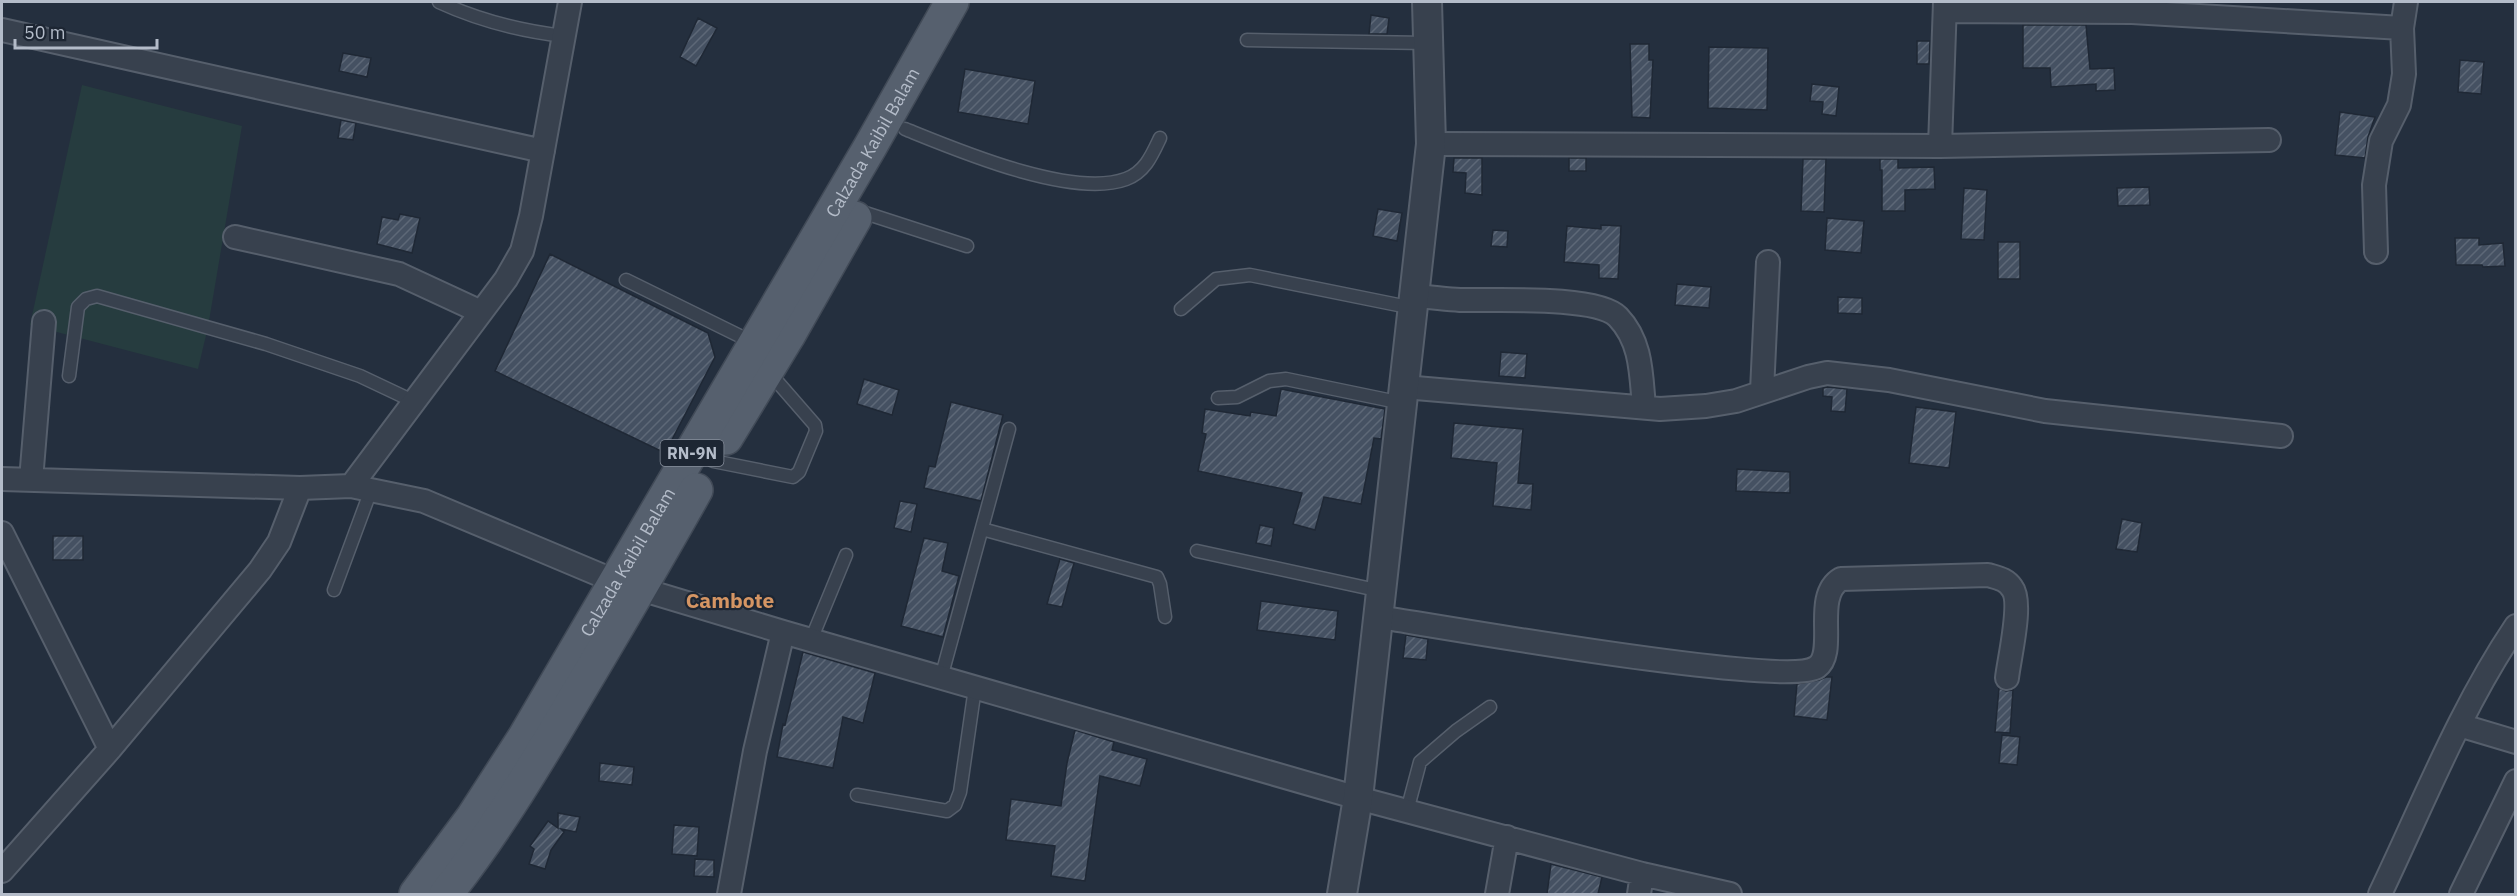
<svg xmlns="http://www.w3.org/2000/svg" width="2517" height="896" font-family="'IBM Plex Sans',sans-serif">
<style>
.green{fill:#263c3f}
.building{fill:url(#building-hatch);stroke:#1f2835;stroke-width:1.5}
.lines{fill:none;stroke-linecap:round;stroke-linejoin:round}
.service-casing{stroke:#565f6c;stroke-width:15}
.minor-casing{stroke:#565f6c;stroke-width:26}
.tertiary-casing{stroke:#565f6c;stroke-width:32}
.primary-casing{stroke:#414a57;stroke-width:36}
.service{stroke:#38414e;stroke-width:12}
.minor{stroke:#38414e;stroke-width:22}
.tertiary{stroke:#38414e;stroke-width:28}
.primary{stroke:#56606e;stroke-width:33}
.labels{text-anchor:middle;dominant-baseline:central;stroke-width:4.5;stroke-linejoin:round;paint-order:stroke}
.shield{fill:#1d2633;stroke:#878f9c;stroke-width:1.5}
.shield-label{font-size:16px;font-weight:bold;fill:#b4bcc9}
.street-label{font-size:18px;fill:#b4bcc9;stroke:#1d2633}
.quarter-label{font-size:21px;font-weight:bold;fill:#d59563;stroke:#1d2633}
</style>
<defs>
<pattern id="building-hatch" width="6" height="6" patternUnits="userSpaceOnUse" patternTransform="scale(1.5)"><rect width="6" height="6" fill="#455162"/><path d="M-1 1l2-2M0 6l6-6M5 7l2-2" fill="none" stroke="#5d6877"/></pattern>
</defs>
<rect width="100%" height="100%" fill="#242f3e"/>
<path class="green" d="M82,85L242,126L208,327L198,369L30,325Z"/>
<path class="building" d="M1371,15L1389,18L1387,34H1369Z
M698,18L717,28L696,66L680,57Z
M2023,25H2086L2090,69L2114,68L2115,90L2096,91V84L2051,87L2050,68H2023Z
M1917,41H1930L1929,64H1917Z
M1630,44H1649V60H1653L1650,118L1632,117Z
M1709,47L1768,48L1767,110L1708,108Z
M343,53L371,58L367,77L339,71Z
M2460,60L2484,62L2481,94L2458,92Z
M965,69L1035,81L1028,124L958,112Z
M1812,84L1839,87L1836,116L1822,114L1823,102L1810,101Z
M2340,112L2375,117L2368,137L2365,158L2335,155Z
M341,120L356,123L353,140L338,138Z
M1454,158H1482V195L1465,193L1466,173L1453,172Z
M1569,158H1586V171H1569Z
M1803,159H1826L1824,212L1801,211Z
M1880,159H1898V168L1934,167L1935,189L1905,190V211H1882V170H1880Z
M2149,187L2150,205L2118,206L2117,188Z
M1964,188L1987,190L1984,240L1961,239Z
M1378,209L1402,213L1397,241L1373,236Z
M400,214L420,218L412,253L377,244L382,217L398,220Z
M1827,218L1864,221L1861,253L1825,250Z
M1601,225L1621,226L1618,279L1599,278V265L1564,262L1567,226L1601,229Z
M1493,230L1508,231L1507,247L1491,246Z
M2455,238H2479V245L2503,243L2505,266L2483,267L2482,265H2456Z
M1998,242H2020V279H1998Z
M550,254L708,333L715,357L665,453L495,371Z
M1677,284L1711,287L1709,308L1675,305Z
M1838,297L1862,298V314L1838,313Z
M1501,352L1527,354L1525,378L1499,376Z
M864,379L899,390L892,415L857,404Z
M1828,387L1847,389L1845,412L1831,411L1832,397L1823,396V388Z
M1281,389L1385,409L1381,439L1374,438L1361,504L1324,497L1315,530L1293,524L1302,493L1198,471L1206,434L1202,433L1205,409L1250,416L1251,412L1276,416Z
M951,402L1003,415L981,501L924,488L929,466L935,467Z
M1916,407L1956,412L1949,468L1909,463Z
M1454,423L1523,429L1518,483L1533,484L1531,510L1493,506L1497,463L1451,458Z
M1737,469L1790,472V493L1736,491Z
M900,501L917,504L911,532L894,528Z
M2122,519L2142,523L2137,552L2116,549Z
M1260,525L1274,528L1271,546L1256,543Z
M53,536H83V560H53Z
M924,538L948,543L942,571L959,576L943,637L901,626Z
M1060,559L1074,563L1062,607L1047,604Z
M1261,601L1338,611L1335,640L1257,630Z
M1406,635L1428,639L1426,660L1403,658Z
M803,652L875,673L863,723L843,717L833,768L777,757L783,724L785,725Z
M1826,677H1832L1827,720L1794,716L1797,684L1819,680Z
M1999,688L2006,691L2013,690L2010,733L1995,732Z
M1075,730L1114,742L1112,750L1147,759L1140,786L1100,776L1085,881L1051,876L1055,846L1006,840L1011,799L1061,806L1067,763Z
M2002,735L2020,737L2017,765L1999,763Z
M600,763L634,767L632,785L599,781Z
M558,813L580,817L576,832L561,829L564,832L551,850L545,869L529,864L534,849L530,846L548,821L558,828Z
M674,825L699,827L697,856L672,854Z
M695,859L714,860V877L694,876Z
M1551,864L1602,877L1598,894H1547Z"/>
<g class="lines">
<defs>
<path id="service" d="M439,2C478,20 521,31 564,36
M1247,40L1427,43
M905,129C957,150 1072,199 1126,179C1145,172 1152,155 1160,138
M859,211L967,246
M626,280L754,343
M1181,309L1216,279L1250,275L1413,308
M69,376L78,307L86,299L97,296L266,344L360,376L415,402
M1218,398L1237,397L1269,381L1286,379L1402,403
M713,461L793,477L799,472L816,431L815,425L768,371
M982,529L1157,577L1160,584L1165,617
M1197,551L1381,591
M334,590L371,490
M811,640L846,555
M941,678L1009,429
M857,795L947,811L955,805L960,792L975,688
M1407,811L1420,762L1456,731L1490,707"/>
<path id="minor" d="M1945,11L2132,12L2402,28L2404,74L2399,105L2381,141L2374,185L2376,252
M2402,28L2406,2
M2,30L543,151
M1431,144L1940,146L2269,140
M1940,146L1945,2
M235,237L399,274L481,312
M1414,296C1430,297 1445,299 1460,300C1492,301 1597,295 1618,317C1642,342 1641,375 1644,407
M1404,387L1660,409L1706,406L1736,401L1808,377L1827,373L1889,380L2045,411L2281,436
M1762,391L1768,262
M2,479L300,488L351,486L424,501L617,582L783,632L1358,798L1642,874L1730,894
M31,480L44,322
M351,486L506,279L522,251L531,216L570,2
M2,533L110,749
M1379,617C1437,626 1787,688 1817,667C1838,652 1812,596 1841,579L1988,575C1998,578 2006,579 2012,588C2023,602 2009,659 2007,678
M2459,725L2516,742
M2,871L110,749L260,570L279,542L300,488
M729,894L755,751L783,632
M1497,894L1507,837
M1639,894L1642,874
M2380,894C2423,804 2460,709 2516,626
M2461,894L2516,781"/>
<path id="tertiary" d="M1342,894L1358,798L1431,144L1427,2"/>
<g id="primary">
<path d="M726,438L788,336L855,218"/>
<path id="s1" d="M416,894L473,817L524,738L870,147L952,2"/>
<path d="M446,894C492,836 531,772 569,708C612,636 655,563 696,490"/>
</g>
</defs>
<use href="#service" class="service-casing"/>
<use href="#minor" class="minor-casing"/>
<use href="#tertiary" class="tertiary-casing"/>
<use href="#primary" class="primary-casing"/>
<use href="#service" class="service"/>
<use href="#minor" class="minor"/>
<use href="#tertiary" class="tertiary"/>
<use href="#primary" class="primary"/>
</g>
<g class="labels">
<rect class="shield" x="660.5" y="440" width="63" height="26" rx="4.5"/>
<g class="shield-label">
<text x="692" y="453">RN-9N</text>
</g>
<g class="street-label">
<text stroke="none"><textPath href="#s1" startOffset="880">Calzada Kaibil Balam</textPath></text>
<text stroke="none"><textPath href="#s1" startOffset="394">Calzada Kaibil Balam</textPath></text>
</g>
<g class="quarter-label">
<text x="730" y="600">Cambote</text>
</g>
</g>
<rect width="2517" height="896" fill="none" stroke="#b4bcc9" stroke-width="6"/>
<path d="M15 39v9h142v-9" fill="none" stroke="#b4bcc9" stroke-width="3"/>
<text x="24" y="39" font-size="18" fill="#b4bcc9" stroke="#1d2633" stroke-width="4.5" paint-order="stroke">50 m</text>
</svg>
